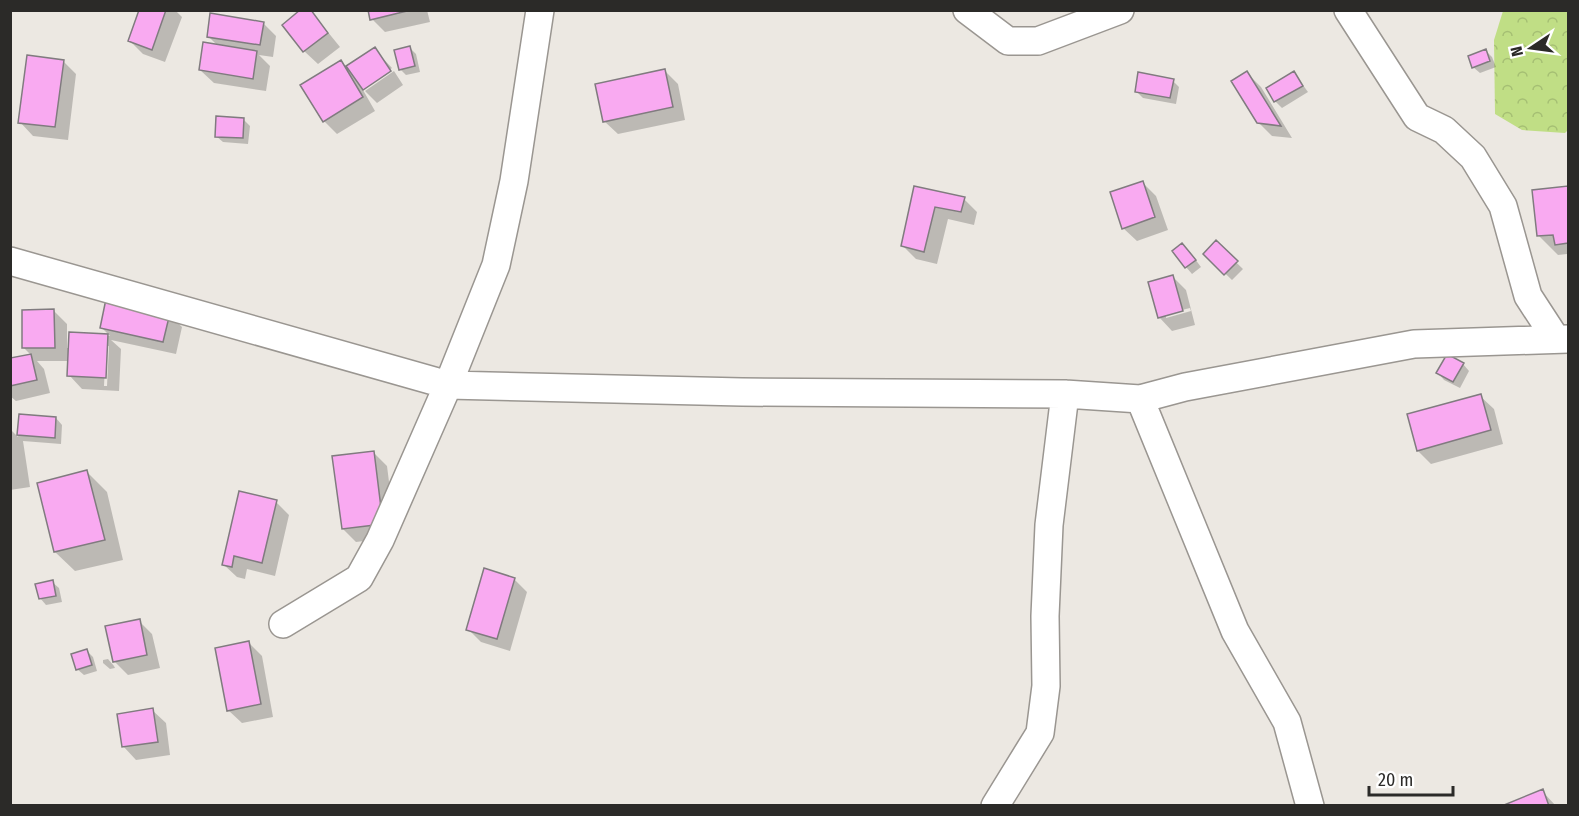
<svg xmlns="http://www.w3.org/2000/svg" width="1579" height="816" font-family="'Fira Sans Condensed',sans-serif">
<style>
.forest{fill:url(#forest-crowns)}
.shadow{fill:#0003;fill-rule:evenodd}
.building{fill:#f9aaf1;stroke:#807b7f;stroke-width:1.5}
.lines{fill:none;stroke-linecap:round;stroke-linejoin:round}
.street-casing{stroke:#9a9691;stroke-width:30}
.street{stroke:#fff;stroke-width:27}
</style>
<defs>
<pattern id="forest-crowns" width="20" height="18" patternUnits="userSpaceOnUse" patternTransform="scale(1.5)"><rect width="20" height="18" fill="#c0de85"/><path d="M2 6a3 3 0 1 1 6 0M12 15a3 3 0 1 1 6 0" fill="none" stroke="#a5bf73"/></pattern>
</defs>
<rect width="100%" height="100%" fill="#ece8e2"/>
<path class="forest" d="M1503,11H1568V130L1565,133L1522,130L1495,114L1494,40Z"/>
<path class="shadow" d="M141,10H175L182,17L165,62L143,54L130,41Z
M310,10L340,47L318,64L304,51L284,25Z
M370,10H427L430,22L385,32L372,19Z
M263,23L276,36L273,57L259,55L270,66L266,91L214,83L200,70L219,47L208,36Z
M410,48L416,54L420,72L406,75L400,69Z
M374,49L392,68L363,90L375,111L337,134L324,121L341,62L351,73Z
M1486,51L1492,57L1496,67L1480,73L1473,67Z
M63,61L76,74L68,140L33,136L20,122Z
M664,70L678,84L685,120L618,134L604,121Z
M394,71L403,85L377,103L365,91Z
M1247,73L1261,87L1292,138L1272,136L1258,122Z
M1294,73L1308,92L1282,108L1275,101L1268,88Z
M1173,81L1179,87L1176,104L1143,98L1136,91Z
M243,119L250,126L248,144L223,142L216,136Z
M1143,183L1156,196L1168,230L1137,241L1123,228Z
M1568,187V256L1567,254L1558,255L1539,236L1533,191Z
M916,188L964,199L977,212L974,225L948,219L937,264L916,259L903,246Z
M1216,243L1243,269L1232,280L1205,254Z
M1189,251L1201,267L1192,274L1186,267Z
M1173,277L1186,290L1195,325L1172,331L1159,317ZM1190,308L1191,311L1166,318V314Z
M54,311L67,324V348H70V334L110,336L102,328L169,314L182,327L176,354L111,340L121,349L119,391L82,389L69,375V361H37L44,369L50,393L16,401L10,396V360L31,355L24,348ZM106,346H109L107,386H104Z
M1463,364L1469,371L1460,388L1444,380L1438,373Z
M1480,396L1494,409L1503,444L1431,464L1418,451Z
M20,416L56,418L62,425L61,444L23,441L30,487L10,490V429L18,437Z
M374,453L387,466L396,537L356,542L343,529Z
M87,472L107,492L123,560L75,571L55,552Z
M276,502L289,515L275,576L247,569L245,579L237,577L223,564Z
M514,579L527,592L510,651L481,642L468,629Z
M52,582L59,588L62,602L46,605L40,598Z
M139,621L152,634L160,668L128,675L114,661Z
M248,642L262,656L273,717L242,723L228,710Z
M87,651L93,657L97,671L84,675L77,669Z
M108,659L114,666L115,668L110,669L103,663V660Z
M152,710L166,723L170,755L136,760L123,746Z
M1542,791L1556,806H1507Z"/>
<path class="building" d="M139,10H166L152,50L128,41Z
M300,10H311L328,33L303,52L282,25Z
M368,10H411L370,20Z
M210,13L264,22L260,45L207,37Z
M203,42L257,51L253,79L199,70Z
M410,46L415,66L399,70L394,50Z
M375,47L391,71L363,90L346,66Z
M1486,49L1490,61L1472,68L1468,56Z
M27,55L64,60L55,127L18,123Z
M341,60L363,97L323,122L300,85Z
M665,69L673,107L603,122L595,84Z
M1247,71L1281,126L1257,123L1231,81Z
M1294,71L1303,86L1274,102L1266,88Z
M1138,72L1174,79L1170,98L1135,92Z
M216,116L244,118L243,138L215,137Z
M1143,181L1155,217L1122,229L1110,192Z
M914,186L965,197L961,212L935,207L924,252L901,246Z
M1568,186V243L1555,245L1553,235L1537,236L1532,190Z
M1216,240L1238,261L1224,275L1203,254Z
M1182,243L1196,260L1185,268L1172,251Z
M1173,275L1183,311L1158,318L1148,282Z
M106,299L170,313L163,342L100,328Z
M54,309L55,348H22V310Z
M69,332L108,334L106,378L67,376Z
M31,354L37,380L10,386V358Z
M1447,354L1464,363L1453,382L1436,373Z
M1481,394L1491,430L1417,451L1407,414Z
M19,414L56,417L55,438L17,435Z
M374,451L383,524L342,529L332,456Z
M87,470L105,540L54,552L37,483Z
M239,491L277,500L262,563L234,556L232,567L222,565Z
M484,568L515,578L497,639L466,630Z
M53,580L56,596L39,599L35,584Z
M140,619L147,655L113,662L105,626Z
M249,641L261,704L227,711L215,648Z
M87,649L92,665L76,670L71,654Z
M153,708L158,742L122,747L117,714Z
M1543,789L1549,806H1504V805Z"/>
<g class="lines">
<defs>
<path id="street" d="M967,10L1008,41H1038L1120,10
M1348,10L1417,117L1444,130L1473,157L1503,206L1528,296L1556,339
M10,261L448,385L742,392L1065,394L1140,399L1185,387L1414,344L1568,339
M1140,399L1235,631L1287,722L1310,806
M283,624L359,578L380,540L448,385L496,265L514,181L540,10
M995,806L1040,733L1046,686L1045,616L1049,525L1065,394"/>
</defs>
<use href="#street" class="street-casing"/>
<use href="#street" class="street"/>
</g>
<rect width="1579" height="816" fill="none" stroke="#2b2a28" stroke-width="24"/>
<g transform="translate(1531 48) rotate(257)" stroke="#ffffff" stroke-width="4.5" paint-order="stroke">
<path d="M0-4.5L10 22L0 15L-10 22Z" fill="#2b2a28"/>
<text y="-9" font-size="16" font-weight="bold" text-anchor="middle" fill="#2b2a28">N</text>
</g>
<path d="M1369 786v9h84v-9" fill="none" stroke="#2b2a28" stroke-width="3"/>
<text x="1378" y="786" font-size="18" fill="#2b2a28" stroke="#ffffff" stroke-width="4.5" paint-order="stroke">20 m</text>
</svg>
